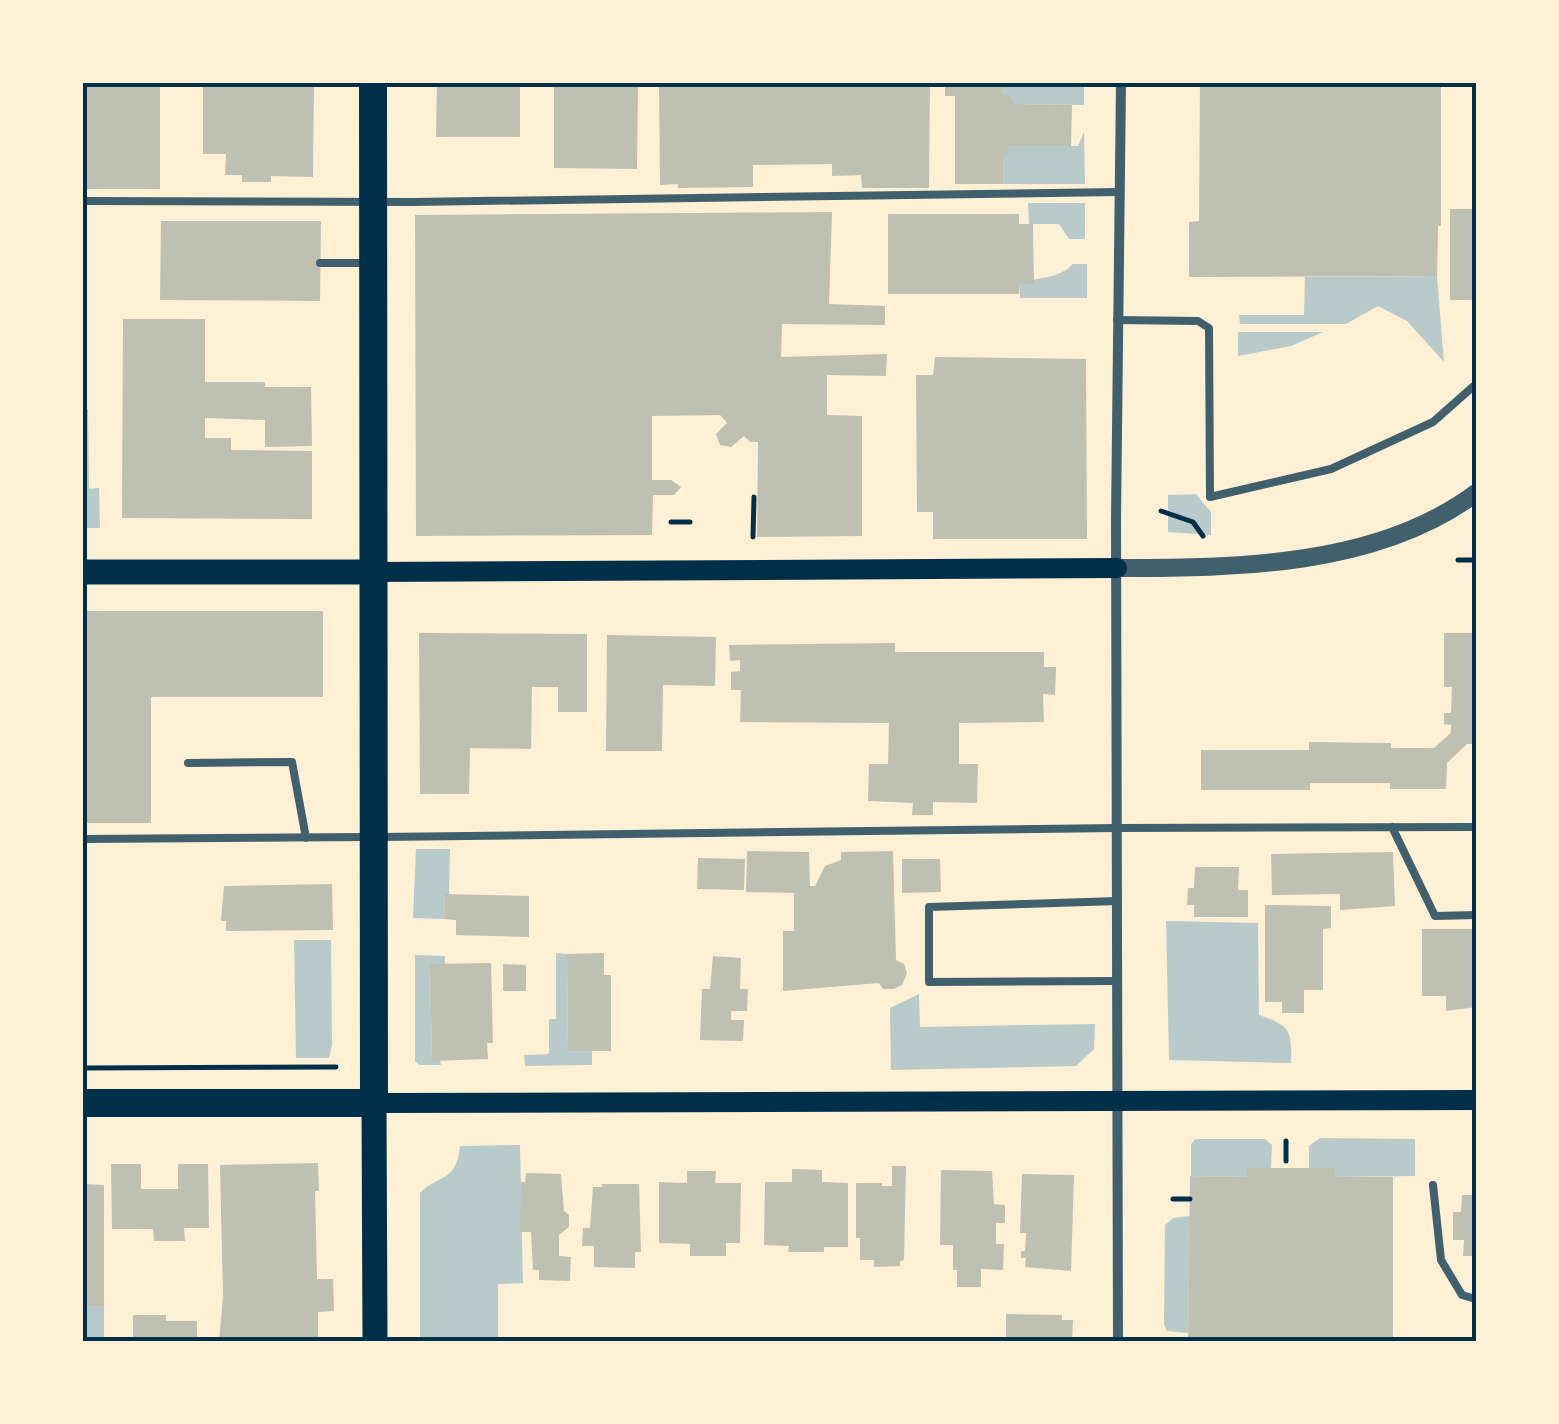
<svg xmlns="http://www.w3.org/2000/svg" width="1559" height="1424" font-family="'Titillium Web',sans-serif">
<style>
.green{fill:#b9caca}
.building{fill:#bec0b2}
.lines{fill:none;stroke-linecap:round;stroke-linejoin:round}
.path{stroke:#003049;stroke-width:5}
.service{stroke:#3f606c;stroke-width:8}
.minor{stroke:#3f606c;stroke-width:10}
.tertiary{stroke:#3f606c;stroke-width:18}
.secondary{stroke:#003049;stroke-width:20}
.primary{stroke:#003049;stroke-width:25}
.trunk{stroke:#003049;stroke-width:28}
.neatline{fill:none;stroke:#003049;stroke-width:4}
</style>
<rect width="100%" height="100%" fill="#fdf0d5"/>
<path class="green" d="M1003,85L1084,86V105L1015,104L1010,95H1003Z
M1084,132L1085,184H1003L1004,155L1008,146H1078Z
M1028,203H1085V239H1069L1059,224H1029Z
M1073,264H1087V298H1020L1019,284C1038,276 1058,280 1073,264Z
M1437,276L1444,362L1407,321L1378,306L1346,324H1240L1239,315H1304L1305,277Z
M1238,332H1323L1291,346L1238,356Z
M99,488L100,528H83L82,489Z
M1196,494L1211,512V535L1168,532V495Z
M416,849H450L449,894L445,895L444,919L413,918Z
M1166,921L1258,923L1259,1015C1290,1026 1292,1029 1291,1063L1169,1060Z
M294,940H331L332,1045L329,1058H296Z
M556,953L567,954L568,1051H592V1065L525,1066L524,1055L549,1054V1019H556Z
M415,955L445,956V964L430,965L432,1060H440L441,1065H420L415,1061Z
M919,994L920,1027L1095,1024L1094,1049L1076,1066L891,1070L890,1008Z
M1320,1138L1415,1139V1176L1335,1177L1334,1168H1309V1146Z
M1195,1139H1265L1272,1145L1271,1168H1247V1177L1191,1176V1144Z
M520,1145L523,1283L498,1284V1341H420V1193C436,1175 457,1183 460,1146Z
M1190,1216L1188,1333L1167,1331L1164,1324L1165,1225L1173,1218Z
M83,1306H104V1341L83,1342Z"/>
<path class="building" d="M82,82H160V189H82Z
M203,82H314L313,177L271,176V182H242V175H225L226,154H203Z
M437,82H520V137H436Z
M554,82H638L637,169L554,168Z
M659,82H930L929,188H862L861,175L832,176V164L753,165V187L678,188V184L660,185Z
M945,82H1003V95H1010L1015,104L1072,105L1071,146H1008V155H1004L1003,184H955V96H945Z
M1200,82H1441V226H1438L1437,276L1189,277V222L1199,221Z
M1450,209H1476V300H1450Z
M832,212L829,304L885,306V325L782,324L781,357L887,354L886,376L827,375V415L862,416V536L757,537L758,442H750L744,436L731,447L720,445L716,434L727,423L720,415L652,416V480H671L681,487L674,495H653L652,535L416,536L415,215Z
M888,214H1019V224H1033L1034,284H1019V294H888Z
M161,221H321L320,301L160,300Z
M123,319H205V382H265V387H311L312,446L265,447V420L205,418V438H231V450L312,451V519L122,518Z
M935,357L1086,359L1087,539H933V512H917L916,375H933Z
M82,409H88L89,489H82Z
M82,611H323V697H151V823H82Z
M419,633L587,634V712H558V687H532L531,749L470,748L469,794H420Z
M1444,633H1476V744H1467L1447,763L1446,789H1390V783H1310V790H1201V750H1309V742L1391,743V748H1434L1451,733V725L1444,724V713H1451L1452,687H1444Z
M607,635L716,637L715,686L663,685L662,751H606Z
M895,643V652H1044V667H1056L1055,695L1043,694L1044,722L959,723V764H978L977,803L933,802V815H912L913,803L868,801L869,764H888L889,723L740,722L741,690H731V672L740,671V660L730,661L729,645Z
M747,851L809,852L810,886H815L825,866L841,860V852L893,851L896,960L904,964L907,973L902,985L894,989H883L879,983L783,991V931H794V893L746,892Z
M1393,852L1395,906L1340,910V894L1272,895L1271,854Z
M698,858L745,859L744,890L697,889Z
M902,859H940L941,892L902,893Z
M1195,867H1239L1238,890H1248V917H1194V905H1187L1188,888H1194Z
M332,884L333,930L226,931V921H221L224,886Z
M445,894L529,896V937L456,935V920L444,919Z
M1265,905L1331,906V928L1323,929V990H1304V1013H1282V1002H1265Z
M1422,929H1476V1007L1446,1011V996H1422Z
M604,953V975H611V1051H568L567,954Z
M713,956L741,958L740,989H748L747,1011H731V1020H744L743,1041L700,1040L702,989H710Z
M491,963L493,1043H487L488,1059L432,1061L430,964Z
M503,964L526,965V991H503Z
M318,1163L319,1191H315L317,1279H333L334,1311L318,1312V1342H219L223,1296L220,1165Z
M111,1164H141V1189H178V1164H208L209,1228H184L185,1241H154L153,1229H112Z
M892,1166H906L904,1260L900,1261V1266L874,1267V1260H860V1238H856V1183H882V1186H892Z
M1247,1168H1335V1177H1393V1342H1188L1190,1176L1247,1177Z
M792,1169L822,1170V1182L848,1183V1247H824V1252H788L789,1246L764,1245L765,1182H792Z
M941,1170L992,1171L994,1204L1005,1205V1223H996V1244H1004L1003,1270L981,1269V1287H957V1270H953V1245H940Z
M687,1171H716L715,1183H741L740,1243H726V1256H690V1244L659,1243V1182L687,1183Z
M526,1173L561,1174L564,1211L569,1215V1227L559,1235V1256L571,1257L570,1281L539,1280V1270H533L531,1232H520L521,1182H525Z
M1022,1174L1074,1175L1071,1271L1025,1267L1026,1258H1021V1251H1025L1026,1233H1020Z
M82,1184L104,1185V1306H82Z
M602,1184H639L641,1252H635V1268L594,1267V1246H582L583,1228H590L593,1187H602Z
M1462,1195H1476V1256H1463L1464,1240H1453V1212H1461Z
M1006,1314L1062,1315V1320H1073L1072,1342H1006Z
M133,1315H166V1321H197V1342H133Z"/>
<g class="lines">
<path class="path" d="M1161,511L1193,522L1203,536
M671,522H690
M753,537L754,497
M1458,560H1476
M82,1068L336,1067
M1286,1141V1161
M1173,1199H1190"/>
<path class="service" d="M82,201L412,202L1118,192
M320,263H366
M1117,320L1198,321L1209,328L1210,497L1331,469L1433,422L1476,384
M188,763L292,762L306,838
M1392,827L1435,916L1476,915
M381,837L1118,828L1476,827
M82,839L367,837
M1118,901L929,907V982L1118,981
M1433,1185L1441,1260L1462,1295L1476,1299"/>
<path class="minor" d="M1118,1342L1116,519L1121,82"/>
<path class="tertiary" d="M1117,568C1236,568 1377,567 1476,493"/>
<path class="secondary" d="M374,572L1117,568
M374,1103L1476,1100"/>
<path class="primary" d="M82,572H374
M374,1103L375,1342"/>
<path class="trunk" d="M82,1103H374L373,82"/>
</g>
<rect width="1559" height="1424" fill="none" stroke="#fdf0d5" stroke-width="170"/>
<rect x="85" y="85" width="1389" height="1254" class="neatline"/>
</svg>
